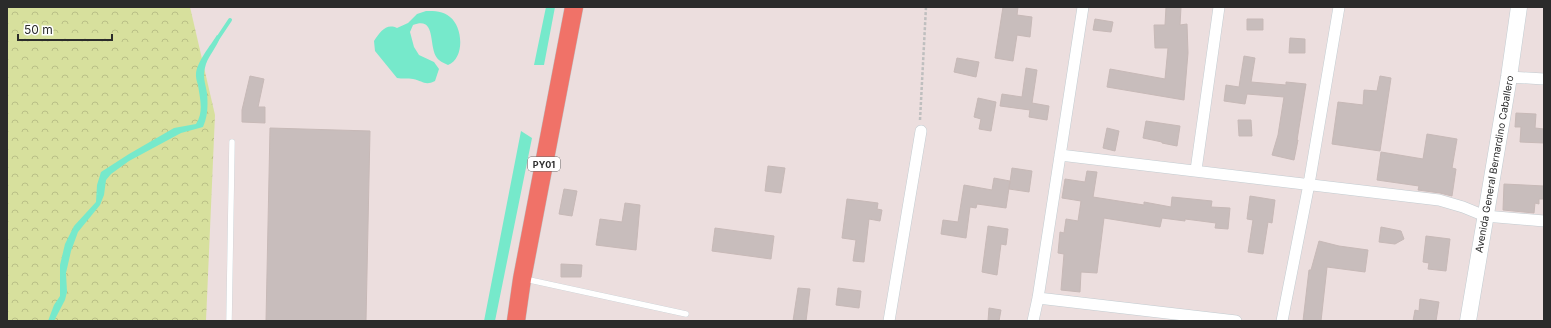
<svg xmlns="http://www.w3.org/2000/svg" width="1551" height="328" font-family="Inter,sans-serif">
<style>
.forest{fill:url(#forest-crowns)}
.water{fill:#76e9cb}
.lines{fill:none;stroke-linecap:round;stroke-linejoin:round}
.stream{stroke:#76e9cb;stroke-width:4}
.building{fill:#c8bdbc;stroke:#c7b9b7}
.service-casing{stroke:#c2ccd1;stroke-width:6}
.minor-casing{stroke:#c2ccd1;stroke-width:12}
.secondary-casing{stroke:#c2ccd1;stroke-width:17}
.trunk-casing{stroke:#bfbfbf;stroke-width:19}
.path{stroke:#bfbfbf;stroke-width:2.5;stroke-dasharray:3 2;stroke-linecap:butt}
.service{stroke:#fff;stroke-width:5.5}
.minor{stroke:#fff;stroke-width:11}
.secondary{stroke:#fff;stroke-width:16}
.trunk{stroke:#f07268;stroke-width:18}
.labels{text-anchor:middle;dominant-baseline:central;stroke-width:4;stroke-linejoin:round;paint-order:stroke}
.shield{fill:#fff;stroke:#6b6b6b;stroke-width:1}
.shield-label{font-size:9px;font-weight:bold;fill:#2b2b2b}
.street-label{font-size:10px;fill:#2b2b2b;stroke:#fff}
</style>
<defs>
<pattern id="forest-crowns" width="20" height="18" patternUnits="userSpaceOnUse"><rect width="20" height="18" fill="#d7e09d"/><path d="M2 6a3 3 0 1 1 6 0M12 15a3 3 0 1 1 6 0" fill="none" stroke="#b9c087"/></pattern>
</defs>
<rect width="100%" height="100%" fill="#ecdede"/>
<path class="forest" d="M7,7H190L215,115L206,321H7Z"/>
<path class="water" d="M546,7H555L544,65H534Z
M426,11C435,11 443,11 450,17C463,27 465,58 448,65C444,63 439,61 437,58C428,46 437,16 413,25L410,32L414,47L419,55L434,62L439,69L435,81C425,86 423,81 413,79C408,78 402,79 397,78L375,51L374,41C380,32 386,23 397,28L408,23L417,14Z
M217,35L220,37C217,47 209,55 206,64C202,77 205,81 207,93C208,104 208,116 203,127L181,133L129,161L111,174L106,180L104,195L100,205L78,232L71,251L66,273L67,292L65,300L54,321H48L54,305L60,296V265L65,244L74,226L96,202L97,185L101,172L129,154L174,128L196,124C204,112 200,99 198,85C197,82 196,79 196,76C195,64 211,45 217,35Z
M521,131L532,138L495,321H484Z"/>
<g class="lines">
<path class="stream" d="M216,41L230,20"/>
</g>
<path class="building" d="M1003,7H1018L1017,15L1032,17L1030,37L1017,35L1013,61L995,58Z
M1166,7H1181L1180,25L1187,24L1188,53L1184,100L1107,87L1110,69L1165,79L1168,48H1155L1154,25H1165Z
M1095,19L1113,22L1111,32L1093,30Z
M1247,19H1263V30H1247Z
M1290,38L1305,39V53H1289Z
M1244,56L1255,58L1251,82L1286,85V82L1306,84L1297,140H1298L1294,160L1272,155L1278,135L1284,97L1247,94L1245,104L1224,101L1226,85L1239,87Z
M957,58L979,62L976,77L954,72Z
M1026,68L1037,70L1032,103L1049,106L1047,120L1029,117L1030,110L1000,106L1002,94L1022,97Z
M250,76L264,79L258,107H265V123L242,122V110Z
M1380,76L1391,78L1380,151L1332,144L1338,102L1363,105L1364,90L1377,91Z
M978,98L996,102L991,131L979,129L981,119L974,117Z
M1516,113L1536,114L1535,128L1544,129V143L1520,142L1521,127H1515Z
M1238,120H1251L1252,136H1239Z
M1146,121L1180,126L1177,146L1162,143V142L1143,138Z
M270,128L370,131L366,321H266Z
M1107,128L1119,131L1115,151L1103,148Z
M1427,134L1457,139L1452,168L1456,169L1452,196L1440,193L1418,190L1419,186L1377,180L1381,152L1423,159Z
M768,166L785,168L781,193L765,191Z
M1012,168L1032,171L1029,192L1009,189Z
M1087,171L1097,172L1093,197L1144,205V202L1171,207L1172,197L1212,201L1211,207L1230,208L1228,229L1215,228L1216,223L1193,220L1185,219V221L1162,218L1160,227L1104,218L1097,273L1081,272L1080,292L1061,290L1064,254L1058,253L1060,232L1064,233L1066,219L1078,221L1081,201L1062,198L1065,179L1085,182Z
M994,178L1010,181L1006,208L977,204L976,208L970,207L966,238L941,234L943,220L958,222L964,185L992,190Z
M1504,184L1544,186V199H1539V204L1535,203L1534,213L1503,210Z
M564,189L577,191L572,216L559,214Z
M1250,196L1275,200L1272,223L1268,222L1263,254L1248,252L1253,220L1247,219Z
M847,199L878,203L877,209L882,210L880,221L869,219L864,262L853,261L856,240L842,238Z
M625,203L640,205L636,250L596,245L600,219L622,222Z
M988,226L1008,229L1006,245L1001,244L997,275L982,272Z
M1381,227L1401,231L1404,239L1395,244L1379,242Z
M715,228L774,236L771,259L712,251Z
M1426,236L1450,239L1446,271L1428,269L1429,263L1423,262Z
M1319,241L1339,246L1368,250L1365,272L1327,267L1321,321H1303L1309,270H1311Z
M561,264L582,265L581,277H561Z
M798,288L810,289L806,321H793Z
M838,288L861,291L859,308L836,305Z
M1420,299L1439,302L1436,321H1413L1415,310L1419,311Z
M989,308L1001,310L999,321H988Z"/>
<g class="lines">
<defs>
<path id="service" d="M525,279L686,314
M229,321L232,142"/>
<path id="minor" d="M1509,77L1544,79
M1060,155L1439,200L1463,207L1485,216L1544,221
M1196,170L1219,7
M1038,298L1236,321
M889,321L921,131
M1033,321L1038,298L1083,7
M1282,321L1309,184L1339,7"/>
<path id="secondary" d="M1468,321L1509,77L1519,7"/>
<path id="trunk" d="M516,321L522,279L574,7"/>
</defs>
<use href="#service" class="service-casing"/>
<use href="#minor" class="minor-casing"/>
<use href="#secondary" class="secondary-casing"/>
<use href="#trunk" class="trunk-casing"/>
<path class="path" d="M920,120L926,7"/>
<use href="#service" class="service"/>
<use href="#minor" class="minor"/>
<use href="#secondary" class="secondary"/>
<use href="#trunk" class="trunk"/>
</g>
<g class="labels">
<rect class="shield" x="528" y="157" width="32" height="14" rx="3"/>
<g class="shield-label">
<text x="544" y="164">PY01</text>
</g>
<g class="street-label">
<text transform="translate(1494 164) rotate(-80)">Avenida General Bernardino Caballero</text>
</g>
</g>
<rect width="1551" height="328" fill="none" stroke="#2b2b2b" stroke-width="16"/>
<path d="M18 34v6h94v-6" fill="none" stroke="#2b2b2b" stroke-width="2"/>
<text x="24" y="34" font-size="12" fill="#2b2b2b" stroke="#ffffff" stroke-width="3" paint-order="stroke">50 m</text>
</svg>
